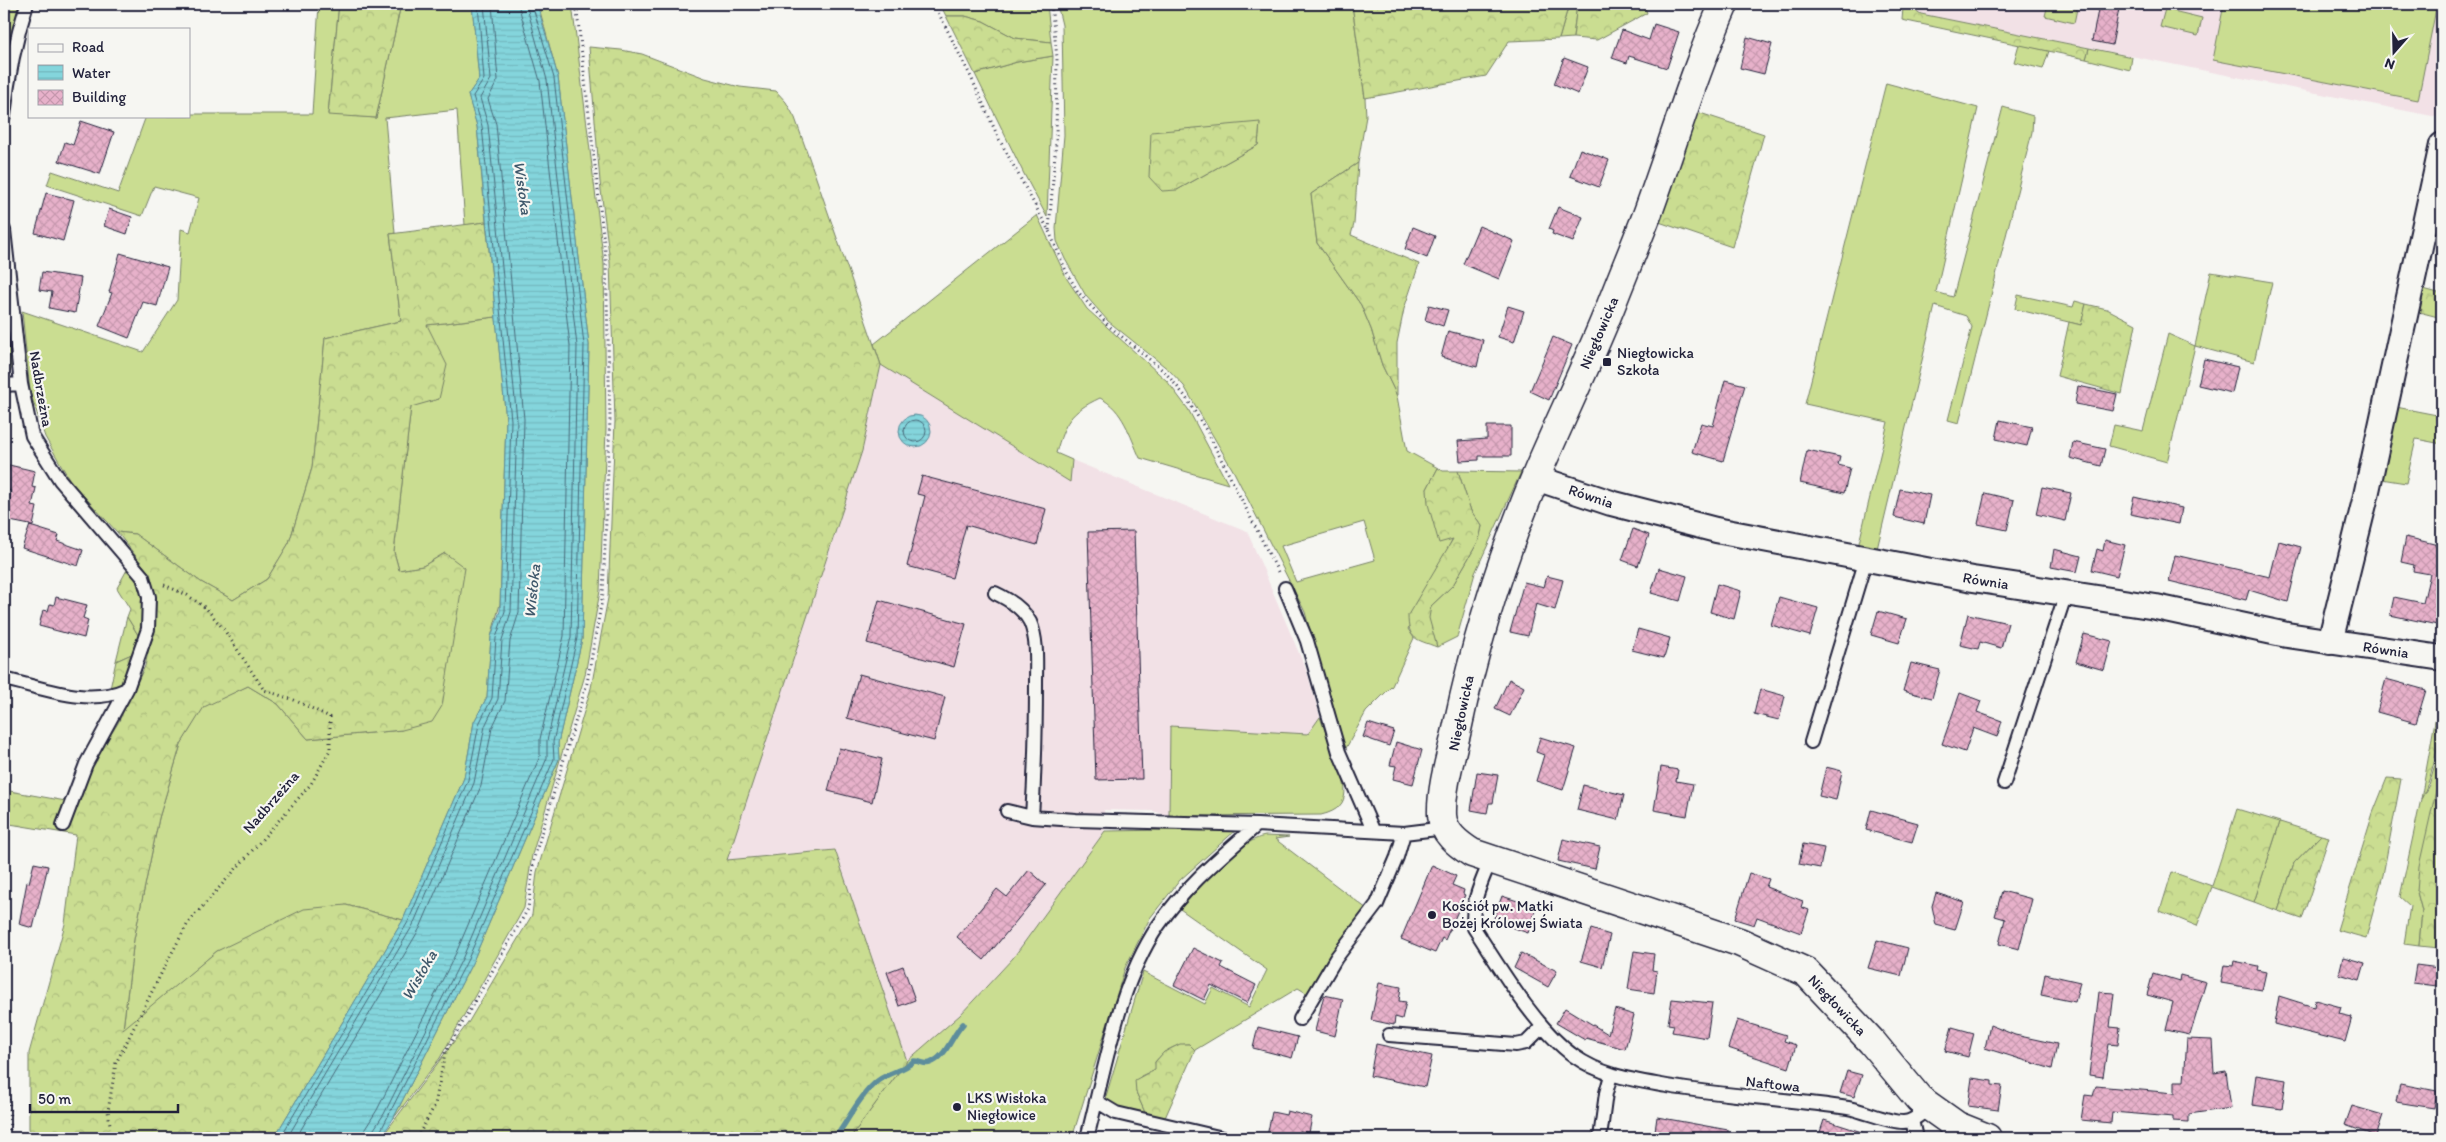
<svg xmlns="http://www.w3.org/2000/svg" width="2446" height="1142" font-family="Itim,sans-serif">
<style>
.built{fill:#f2e1e6}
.grass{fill:#cadd91;stroke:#768066;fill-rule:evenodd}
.forest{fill:url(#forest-crowns);stroke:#768066}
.water{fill:url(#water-rules);stroke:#5d8d9c}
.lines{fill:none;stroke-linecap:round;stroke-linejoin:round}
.shore{stroke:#496a7b;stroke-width:1}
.stream{stroke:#5d8d9c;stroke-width:5.5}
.building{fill:url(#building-cross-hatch);stroke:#22223b}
.service-casing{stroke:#22223b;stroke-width:16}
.minor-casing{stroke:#22223b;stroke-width:28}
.tertiary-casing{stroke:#22223b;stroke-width:31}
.path{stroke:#22223b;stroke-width:3;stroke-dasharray:1 4;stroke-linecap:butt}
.service{stroke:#f6f6f2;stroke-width:12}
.minor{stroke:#f6f6f2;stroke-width:24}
.tertiary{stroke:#f6f6f2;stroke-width:28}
.poi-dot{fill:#22223b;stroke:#f6f6f2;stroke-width:2}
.labels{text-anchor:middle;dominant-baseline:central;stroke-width:4.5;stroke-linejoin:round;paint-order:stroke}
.street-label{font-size:15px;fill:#22223b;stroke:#f6f6f2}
.poi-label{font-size:15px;fill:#22223b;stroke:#f6f6f2;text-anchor:start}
.water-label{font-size:16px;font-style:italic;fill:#3f586b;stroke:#f6f6f2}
</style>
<defs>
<pattern id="forest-crowns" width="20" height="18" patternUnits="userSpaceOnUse" patternTransform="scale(1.25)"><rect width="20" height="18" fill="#cadd91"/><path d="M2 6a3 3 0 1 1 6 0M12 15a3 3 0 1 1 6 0" fill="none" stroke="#adbd7e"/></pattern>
<pattern id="water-rules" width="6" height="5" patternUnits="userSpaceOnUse" patternTransform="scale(1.25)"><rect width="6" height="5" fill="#84d5dc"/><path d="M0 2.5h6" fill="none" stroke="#72b7be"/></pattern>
<pattern id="building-cross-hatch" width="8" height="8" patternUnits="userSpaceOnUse" patternTransform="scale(1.25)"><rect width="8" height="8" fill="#e7b1ca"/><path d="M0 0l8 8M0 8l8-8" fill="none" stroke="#c698ae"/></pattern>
</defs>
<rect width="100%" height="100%" fill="#f6f6f2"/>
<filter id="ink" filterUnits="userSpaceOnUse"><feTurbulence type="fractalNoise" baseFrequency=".02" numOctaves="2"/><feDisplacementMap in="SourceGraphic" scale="10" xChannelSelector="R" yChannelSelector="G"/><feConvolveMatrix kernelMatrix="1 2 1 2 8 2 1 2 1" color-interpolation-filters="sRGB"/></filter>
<g filter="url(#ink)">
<path class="built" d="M1905,4H2442V118L1921,14Z
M881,365L1069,481L1072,460L1247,531L1307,672L1320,717L1308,734L1170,726L1169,816L1153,811L1104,810L1105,831L1013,958L960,1015L907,1061L835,850L726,860L862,451Z"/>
<path class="grass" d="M6,4H20L8,42L4,45V11Z
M319,4H339L328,114L376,118L401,4H472L479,79L468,95L477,126L486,222L465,225L457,110L385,118L395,233L390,234L401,321L325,338L312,468L289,543L267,579L233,600L201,582L135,534L117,532L71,482L45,437L30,392L22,311L143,352L177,300L181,229L190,232L199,198L154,186L142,216L47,185L52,171L118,193L146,116H189V114H312Z
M538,4H572L604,264L606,429L600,591L585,675L532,855L524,908L440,1058L393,1119L473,961L559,759L558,743L582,639L589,345L558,77Z
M940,4H1047L1051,42L1015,38L983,21L965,16H946Z
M1057,4H1352L1365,98L1366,116L1358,163L1311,194L1317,243L1361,305L1371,329L1382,365L1397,396L1407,451L1438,468L1427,489L1453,538L1408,629L1414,638L1392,686L1366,712L1345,750L1336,727L1305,612L1234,472L1184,386L1169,370L1108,321L1086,296L1065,259L1057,241L1056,228L1064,135L1062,25ZM1260,123L1258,145L1177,190ZM1364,522L1375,560L1296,582L1281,546Z
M1569,4H1577L1573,38L1559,39Z
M2048,4H2078L2074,23L2045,16Z
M2224,4H2437L2418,100L2213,60Z
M2165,9L2202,18L2198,36L2160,27Z
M2019,44L2049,51L2043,69L2014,62Z
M2089,48L2132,57L2130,70L2086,59Z
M1053,56L1047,217L1024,174L975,74L1017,62Z
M1886,83L1978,108L1936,292L1953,297L2003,107L2033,116L2032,132L1959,423L1948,420L1972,327L1966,316L1935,306L1877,549L1858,547L1888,422L1805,404Z
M1037,215L1067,279L1087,309L1167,381L1188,409L1228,484L1140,458C1130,436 1123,409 1100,398C1070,412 1065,422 1056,453L1072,460L1070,482L881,365L874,344Z
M2211,272L2272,282L2254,362L2195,346L2167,462L2109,446L2114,425L2143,431L2168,334L2195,346Z
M2018,295L2073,307L2075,301L2086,304L2081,325L2015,309Z
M496,317L506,420L500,604L491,637L487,697L474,722L464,778L403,920L346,905L217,951L123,1030L134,939L159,818L181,744L204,706L248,686L278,704L308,739L402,730L445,553L423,566L399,570L394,552L411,406L439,399L427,325Z
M4,329L10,331C12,347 20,368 4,376Z
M2396,407L2442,416V444L2416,439L2406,483L2375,478Z
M1458,471L1521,472L1475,573L1457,637L1437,647L1428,618L1431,606L1453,585L1479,540L1482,526L1471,511Z
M127,617L140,638L134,653L116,661Z
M1320,717C1325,731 1330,744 1335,757C1345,782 1356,807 1321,815L1169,816L1170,726L1308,734Z
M2442,743V778L2438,782L2417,892L2422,911L2419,946L2404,944L2410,906L2400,897L2421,799L2429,785Z
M2280,822L2321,835L2294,863L2278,911L2254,902Z
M1237,829L1180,880L1150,918L1125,968L1072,1138H850L907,1061L960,1015L1013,958L1105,831Z
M1265,836L1289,837L1275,839L1367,909L1347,930L1308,994L1298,988L1195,1050L1189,1044C1175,1044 1164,1051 1155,1062L1156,1069L1141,1076L1136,1092L1147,1117L1109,1104L1106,1096L1143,972L1205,1004L1213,988L1249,1007L1267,970L1180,909C1200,888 1237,841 1265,836Z"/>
<path class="forest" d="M339,4H401L376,118L328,115Z
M1352,4H1569L1559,39L1509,41L1486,76L1365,98Z
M1577,4H1644L1647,13L1597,40L1573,38Z
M1882,4H1905L1921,14L2089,48L2086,59L1902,20L1903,8Z
M946,16H965L983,21L1015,38L1051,42L1053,56L1017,62L975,74Z
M589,47L621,50L642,54L705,78L740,87L776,91L786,102L795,118L813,169L881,365L862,451L727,860L835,850L907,1061L850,1138H381L468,1023L532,915L537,872L591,688L608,598L615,421L610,262L600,182Z
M1697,112L1764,134L1732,247L1659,222Z
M1260,122L1258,145L1177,190L1162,191L1149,177L1151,132Z
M1358,163L1354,224L1351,235L1419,264L1404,309L1397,343V396L1382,365L1371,329L1361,305L1317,243L1311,194Z
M486,222L496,317L427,325L447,365L439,399L411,407L394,552L399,570L423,566L445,553L465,568L442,706L432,722L402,730L308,739L278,704L248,686L204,707L181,744L159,818L134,939L123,1029L217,951L304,909L346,905L403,920L274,1138H29V1053L65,924L76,835L4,823V790L77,803L85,776L118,723L145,666L155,620L149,573L117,532L135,534L201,582L233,600L267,579L289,543L312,468L325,338L401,321L390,234Z
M2416,287L2442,294V318L2411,310Z
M2086,304L2107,309L2136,324L2122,394L2057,376L2069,322L2081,325Z
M1438,468L1443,471H1458L1471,511L1482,526L1479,540L1453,585L1431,606L1429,618L1437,647C1416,639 1408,640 1408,615L1453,539L1439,543L1428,504L1427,489Z
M129,566C143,596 150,606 140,638L127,617L130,609L117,588Z
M134,653L125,682L110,689L116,661Z
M2438,704C2446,722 2432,780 2421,799Z
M2387,778L2401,779L2383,875L2366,938L2337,930L2373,813Z
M2442,778V914L2438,948L2419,946L2422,911L2417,892L2419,866L2438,782Z
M2237,809L2280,822L2254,902L2212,887L2197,926L2160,911L2172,872L2212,886Z
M2321,835L2329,837L2302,919L2278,911L2294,863Z
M1180,1044H1189L1195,1050L1164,1120L1147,1117L1136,1092L1135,1080L1155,1069V1062L1164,1052Z"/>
<path class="water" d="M472,4H537L558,77L589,345L582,639L558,743L559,759L473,961L393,1119L381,1138H274L403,920L464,778L474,722L487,697L491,637L500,611L506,420L477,126L468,95L479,79Z
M899 431a16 16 0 1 1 32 0a16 16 0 1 1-32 0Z"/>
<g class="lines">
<path class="shore" d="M904 431a11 11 0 1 1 22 0a11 11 0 1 1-22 0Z
M280,1138L408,922L468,780L479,724L492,698L496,638L505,611L511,420L482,126L473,96L484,79L478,4
M287,1138L413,925L474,783L485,726L498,699L502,640L511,612L517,420L488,125L480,98L491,79L484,4
M296,1138L420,928L481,786L492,728L505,701L510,641L519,612L524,419L496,124L488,99L498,80L492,4
M363,1138L365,1129L377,1110L456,953L540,756V739L564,636L570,346L540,81L518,4
M371,1138L372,1132L384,1114L463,957L547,758V741L571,637L577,346L547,80L526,4
M377,1138L468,959L554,759L553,742L577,638L584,345L554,78L532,4"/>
<path class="stream" d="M835,1138C848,1121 858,1098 874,1084C886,1072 902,1072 914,1061C920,1061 925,1065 930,1063C946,1058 952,1035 963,1024"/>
</g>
<path class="building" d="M2099,5L2119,9L2112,45L2092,41Z
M1654,24L1679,32L1667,68L1629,56L1627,63L1612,58L1622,30L1649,40Z
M1747,37L1772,44L1764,74L1740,68Z
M1564,58L1588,67L1578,94L1554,84Z
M81,121L114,132L100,174L59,161L65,142L73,145Z
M1580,149L1609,160L1599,187L1570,176Z
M46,193L74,200L63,241L35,233Z
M1558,207L1583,217L1573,242L1552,234L1553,231L1549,229Z
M109,209L132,217L127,234L104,226Z
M1479,226L1514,241L1499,279L1463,264Z
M1413,227L1435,236L1427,258L1405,249Z
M120,253L168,267L157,306L143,302L129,338L99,326L112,293L109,292Z
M42,272L81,278L75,313L49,308L52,292L39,290Z
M1429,305L1448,310L1443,326L1425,320Z
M1508,306L1524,311L1514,342L1498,337Z
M1448,331L1483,340L1477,367L1441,357Z
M1553,337L1572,345L1549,400L1530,391Z
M2204,359L2238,367L2232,393L2198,385Z
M1725,380L1745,385L1723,461L1692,452L1701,423L1713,426Z
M2078,386L2117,394L2113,411L2075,404Z
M2000,420L2032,427L2027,446L1996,439Z
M1487,426H1511V456H1479V460L1460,461L1458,441L1487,439Z
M2073,442L2105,449L2101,466L2070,458Z
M1807,450L1840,457L1838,465L1850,468L1844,493L1800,483Z
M9,465L35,471L32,487L36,488L32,506L37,507L33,526H30L59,535L57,541L83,550L78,566L22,548L30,525L5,520L11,491L4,489Z
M922,476L1046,509L1037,545L966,525L952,578L907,566L925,496L917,494Z
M2042,487L2071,493L2065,521L2036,514Z
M1900,489L1930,495L1924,524L1894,517Z
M1985,493L2014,500L2007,530L1978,524Z
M2134,497L2182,508L2179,524L2130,514Z
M1633,529L1649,535L1638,566L1622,560Z
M1134,531L1142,779L1096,780L1088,532Z
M2406,537L2442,546V626L2390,615L2394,597L2423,603L2430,574L2413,571L2414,565L2401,562Z
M2105,540L2125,545L2117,576L2092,570L2097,549L2103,551Z
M2279,541L2301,547L2288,602L2249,590L2246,600L2169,581L2175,555L2270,577Z
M2054,549L2081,556L2077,572L2051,567Z
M1659,568L1687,576L1680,601L1651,593Z
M1547,576L1563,580L1555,610L1536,604L1528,636L1510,632L1524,582L1544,587Z
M1717,584L1741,591L1734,619L1710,612Z
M56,597L87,605L83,618L88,620L84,638L39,626L43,610L48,611L50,604L54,605Z
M1779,597L1818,608L1810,636L1771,625Z
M879,600L966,624L954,667L867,643Z
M1878,611L1907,619L1899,643L1871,635Z
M1968,614L2008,623L2001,648L1980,642L1978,649L1960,645Z
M1638,629L1670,638L1664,658L1632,650Z
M2084,634L2112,641L2104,670L2076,662Z
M1911,663L1940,670L1932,698L1903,691Z
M859,674L945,697L934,741L847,718Z
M1509,679L1524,687L1510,716L1495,709Z
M2386,679L2426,690L2416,723L2377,712Z
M1760,689L1785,696L1779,720L1754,714Z
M1960,693L1981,701L1977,712L2002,721L1997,737L1973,728L1965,752L1942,744Z
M1368,723L1394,731L1389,746L1363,737Z
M1540,737L1576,748L1563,790L1536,781L1544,755L1536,752Z
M1396,742L1422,750L1413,784L1393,779L1396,766L1390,765Z
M839,748L882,759L872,802L828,791Z
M1661,767L1678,770L1676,781L1693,784L1687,816L1654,810Z
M1826,767L1842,771L1836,800L1819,796Z
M1477,772L1498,775L1493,803H1489L1487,813L1471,810Z
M1583,785L1624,795L1618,820L1577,810Z
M1871,810L1918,823L1912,842L1866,830Z
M1563,839L1600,847L1595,869L1558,861Z
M1803,844L1824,848L1820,868L1799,864Z
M34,863L48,866L33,928L19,924L27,882L29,883Z
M1432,865L1456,876L1452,885L1464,890L1463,894L1465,895L1445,940L1442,938L1435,953L1401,939Z
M1029,870L1046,885L984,960L957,937L997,889L1007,897Z
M1749,873L1769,879L1766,887L1803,901L1801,907L1809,910L1801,933L1757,917L1754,925L1735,919Z
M2002,891L2032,899L2019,949L1999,944L2005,919L1995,916Z
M1936,893L1964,902L1955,930L1936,925L1932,906Z
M1502,896L1536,907L1528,933L1493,921Z
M1591,929L1610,935L1602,967L1581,961Z
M1877,940L1908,948L1901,976L1868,968Z
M1193,948L1223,963L1221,967L1256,985L1247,1003L1211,985L1204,1000L1174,985Z
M1634,951L1654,954L1652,970L1657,971L1654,993L1628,989Z
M1521,953L1557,971L1548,987L1514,968Z
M2343,957L2365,963L2360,980L2339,974Z
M2234,961L2258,966L2257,970L2266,972L2262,990L2221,983L2224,965L2233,966Z
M2416,965L2439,968L2437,986L2413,983Z
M903,966L915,1000L899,1006L887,972Z
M2153,973L2179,981L2180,975L2206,982L2190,1035L2166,1030L2173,1002L2147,995Z
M2045,974L2080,982L2075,1002L2041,995Z
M1379,983L1401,987L1399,1001L1406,1002L1402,1019L1395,1017L1394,1025L1371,1020Z
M2099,992L2114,993L2110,1027L2120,1028L2118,1045L2108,1044L2103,1077L2089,1075Z
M1324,995L1343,999L1335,1036L1315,1031Z
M2279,996L2314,1007L2315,1000L2341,1007L2339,1014L2352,1017L2345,1042L2274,1024Z
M1672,999L1712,1003L1707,1038L1672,1032L1674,1025L1668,1024Z
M1565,1008L1608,1034L1615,1009L1634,1015L1625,1049L1586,1038L1585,1040L1556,1023Z
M1737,1020L1786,1035L1784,1041L1796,1045L1789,1068L1728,1048Z
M1990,1025L2015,1035L2057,1044L2052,1069L1985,1048Z
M1258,1027L1298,1037L1292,1058L1253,1048Z
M1952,1027L1974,1033L1968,1057L1945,1051Z
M2187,1039L2212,1040L2214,1073L2226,1071L2231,1108L2189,1114V1122L2173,1121V1117L2112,1112L2111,1123L2081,1120L2085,1095L2093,1096L2096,1086L2175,1093V1081H2184Z
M1376,1044L1432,1056L1425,1087L1370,1076Z
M1847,1071L1862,1075L1854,1097L1840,1093Z
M2256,1075L2286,1080L2282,1109L2252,1105Z
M1972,1078L1992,1081V1085L2002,1086L1998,1110L1968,1106Z
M2400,1084L2437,1091L2434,1108L2396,1102Z
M2352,1106L2383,1115L2376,1136L2345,1125Z
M1287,1111L1312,1117L1309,1133L1300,1131L1299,1138L1267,1136L1272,1112L1286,1115Z
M1657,1117L1728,1130V1138H1654Z
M1824,1120L1871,1135V1138H1818Z"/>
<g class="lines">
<defs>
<path id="service" d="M4,116C8,77 15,41 27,4
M4,230L21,384L32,436L60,480L143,577L149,597L148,629L127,689L86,764L63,825
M4,385L21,384
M1285,588L1307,641L1339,752L1373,830
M995,593C1008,599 1023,608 1030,622C1038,640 1036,664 1036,683C1036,728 1035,772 1032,817
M4,679C44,688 88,707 127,689
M1811,742L1866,559
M2004,783L2066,593
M1007,811L1032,817L1076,820L1257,825
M1491,859C1482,881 1470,904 1474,928C1500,968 1536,1029 1574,1056C1602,1076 1634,1080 1667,1086C1727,1096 1788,1099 1848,1108C1865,1111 1887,1122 1903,1122C1913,1122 1921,1114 1929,1108
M1300,1019L1336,958L1377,904L1397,857L1404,833
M1389,1035L1516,1045L1526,1043L1542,1027
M1096,1101L1116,1113L1223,1138
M1912,1120L1916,1138
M1087,1138C1105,1070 1118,985 1158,926C1185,886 1222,856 1257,825L1404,833L1445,828
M1600,1138L1606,1093L1611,1075"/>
<g id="minor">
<path id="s1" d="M1536,478L1611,503L1716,530L1973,579L2156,607L2287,635L2442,658"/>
<path d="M2330,642L2365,500L2442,145"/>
</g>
<g id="tertiary">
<path id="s2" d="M1724,4C1694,72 1673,144 1647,215C1635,246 1622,277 1610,308C1587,365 1560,420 1536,476C1502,557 1476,639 1458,725C1452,753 1441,786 1442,815C1443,833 1458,844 1472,853L1739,942L1806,972L1872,1042L1919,1099L1957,1126L1987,1138"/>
</g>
</defs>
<use href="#service" class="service-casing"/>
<use href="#minor" class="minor-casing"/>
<use href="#tertiary" class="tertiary-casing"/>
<path class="path" d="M934,4L971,77L999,139L1049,231L1066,271L1078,292L1109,326L1165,372L1185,396L1208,433L1279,574
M1049,230L1056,141L1057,57L1051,4
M4,1099H9L10,1138
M112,1138L108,1111L116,1063L167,962L188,923L311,784L330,750V717L294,700L264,690L225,631L207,609L187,595L162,584
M417,1138L435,1105L445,1053L528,909L534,858L587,683L603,594L610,418L606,259L576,4"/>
<use href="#service" class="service"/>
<use href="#minor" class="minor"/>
<use href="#tertiary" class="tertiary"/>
</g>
</g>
<g class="poi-dot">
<rect x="1602" y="357" width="10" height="10" rx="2.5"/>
<circle cx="1432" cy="915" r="5"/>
<circle cx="957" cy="1107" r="5"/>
</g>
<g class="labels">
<g class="street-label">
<text transform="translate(1599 333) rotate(-67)">Niegłowicka</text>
<text transform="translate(41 389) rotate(80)">Nadbrzeżna</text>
<text stroke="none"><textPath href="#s1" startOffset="58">Równia</textPath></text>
<text stroke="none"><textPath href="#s1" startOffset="462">Równia</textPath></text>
<text stroke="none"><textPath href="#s1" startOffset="868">Równia</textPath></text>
<text transform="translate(1461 713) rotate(-78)">Niegłowicka</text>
<text transform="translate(271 802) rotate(-49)">Nadbrzeżna</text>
<text stroke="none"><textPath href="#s2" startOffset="1312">Niegłowicka</textPath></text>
<text transform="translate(1773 1084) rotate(6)">Naftowa</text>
</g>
<g class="poi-label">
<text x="1617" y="353">Niegłowicka<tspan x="1617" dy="17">Szkoła</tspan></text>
<text x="1442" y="906">Kościół pw. Matki<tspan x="1442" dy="17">Bożej Królowej Świata</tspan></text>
<text x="967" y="1098">LKS Wisłoka<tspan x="967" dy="17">Niegłowice</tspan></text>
</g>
<g class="water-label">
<text transform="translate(523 188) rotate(82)">Wisłoka</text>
<text transform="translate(532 591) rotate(-84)">Wisłoka</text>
<text transform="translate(419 975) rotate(-60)">Wisłoka</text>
</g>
</g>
<rect width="2446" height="1142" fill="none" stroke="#f6f6f2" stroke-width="20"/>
<rect x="10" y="10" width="2426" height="1122" fill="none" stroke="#22223b" stroke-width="2" filter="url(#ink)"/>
<rect x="28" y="28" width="162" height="90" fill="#f6f6f2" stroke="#a1a1a9"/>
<rect x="38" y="44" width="25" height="8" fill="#f6f6f2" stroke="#a1a1a9"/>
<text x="72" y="52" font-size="15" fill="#22223b">Road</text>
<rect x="38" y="65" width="25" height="15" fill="url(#water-rules)" stroke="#a1a1a9"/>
<text x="72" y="78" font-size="15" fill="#22223b">Water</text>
<rect x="38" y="90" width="25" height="15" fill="url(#building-cross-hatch)" stroke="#a1a1a9"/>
<text x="72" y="102" font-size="15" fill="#22223b">Building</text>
<g transform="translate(2394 52) rotate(200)" stroke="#f6f6f2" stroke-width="4" paint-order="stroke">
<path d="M0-4L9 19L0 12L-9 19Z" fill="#22223b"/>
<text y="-8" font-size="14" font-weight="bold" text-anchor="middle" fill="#22223b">N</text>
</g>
<path d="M30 1104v8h148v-8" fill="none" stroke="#22223b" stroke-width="2.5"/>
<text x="38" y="1104" font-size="15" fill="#22223b" stroke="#f6f6f2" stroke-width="4" paint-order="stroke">50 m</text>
</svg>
